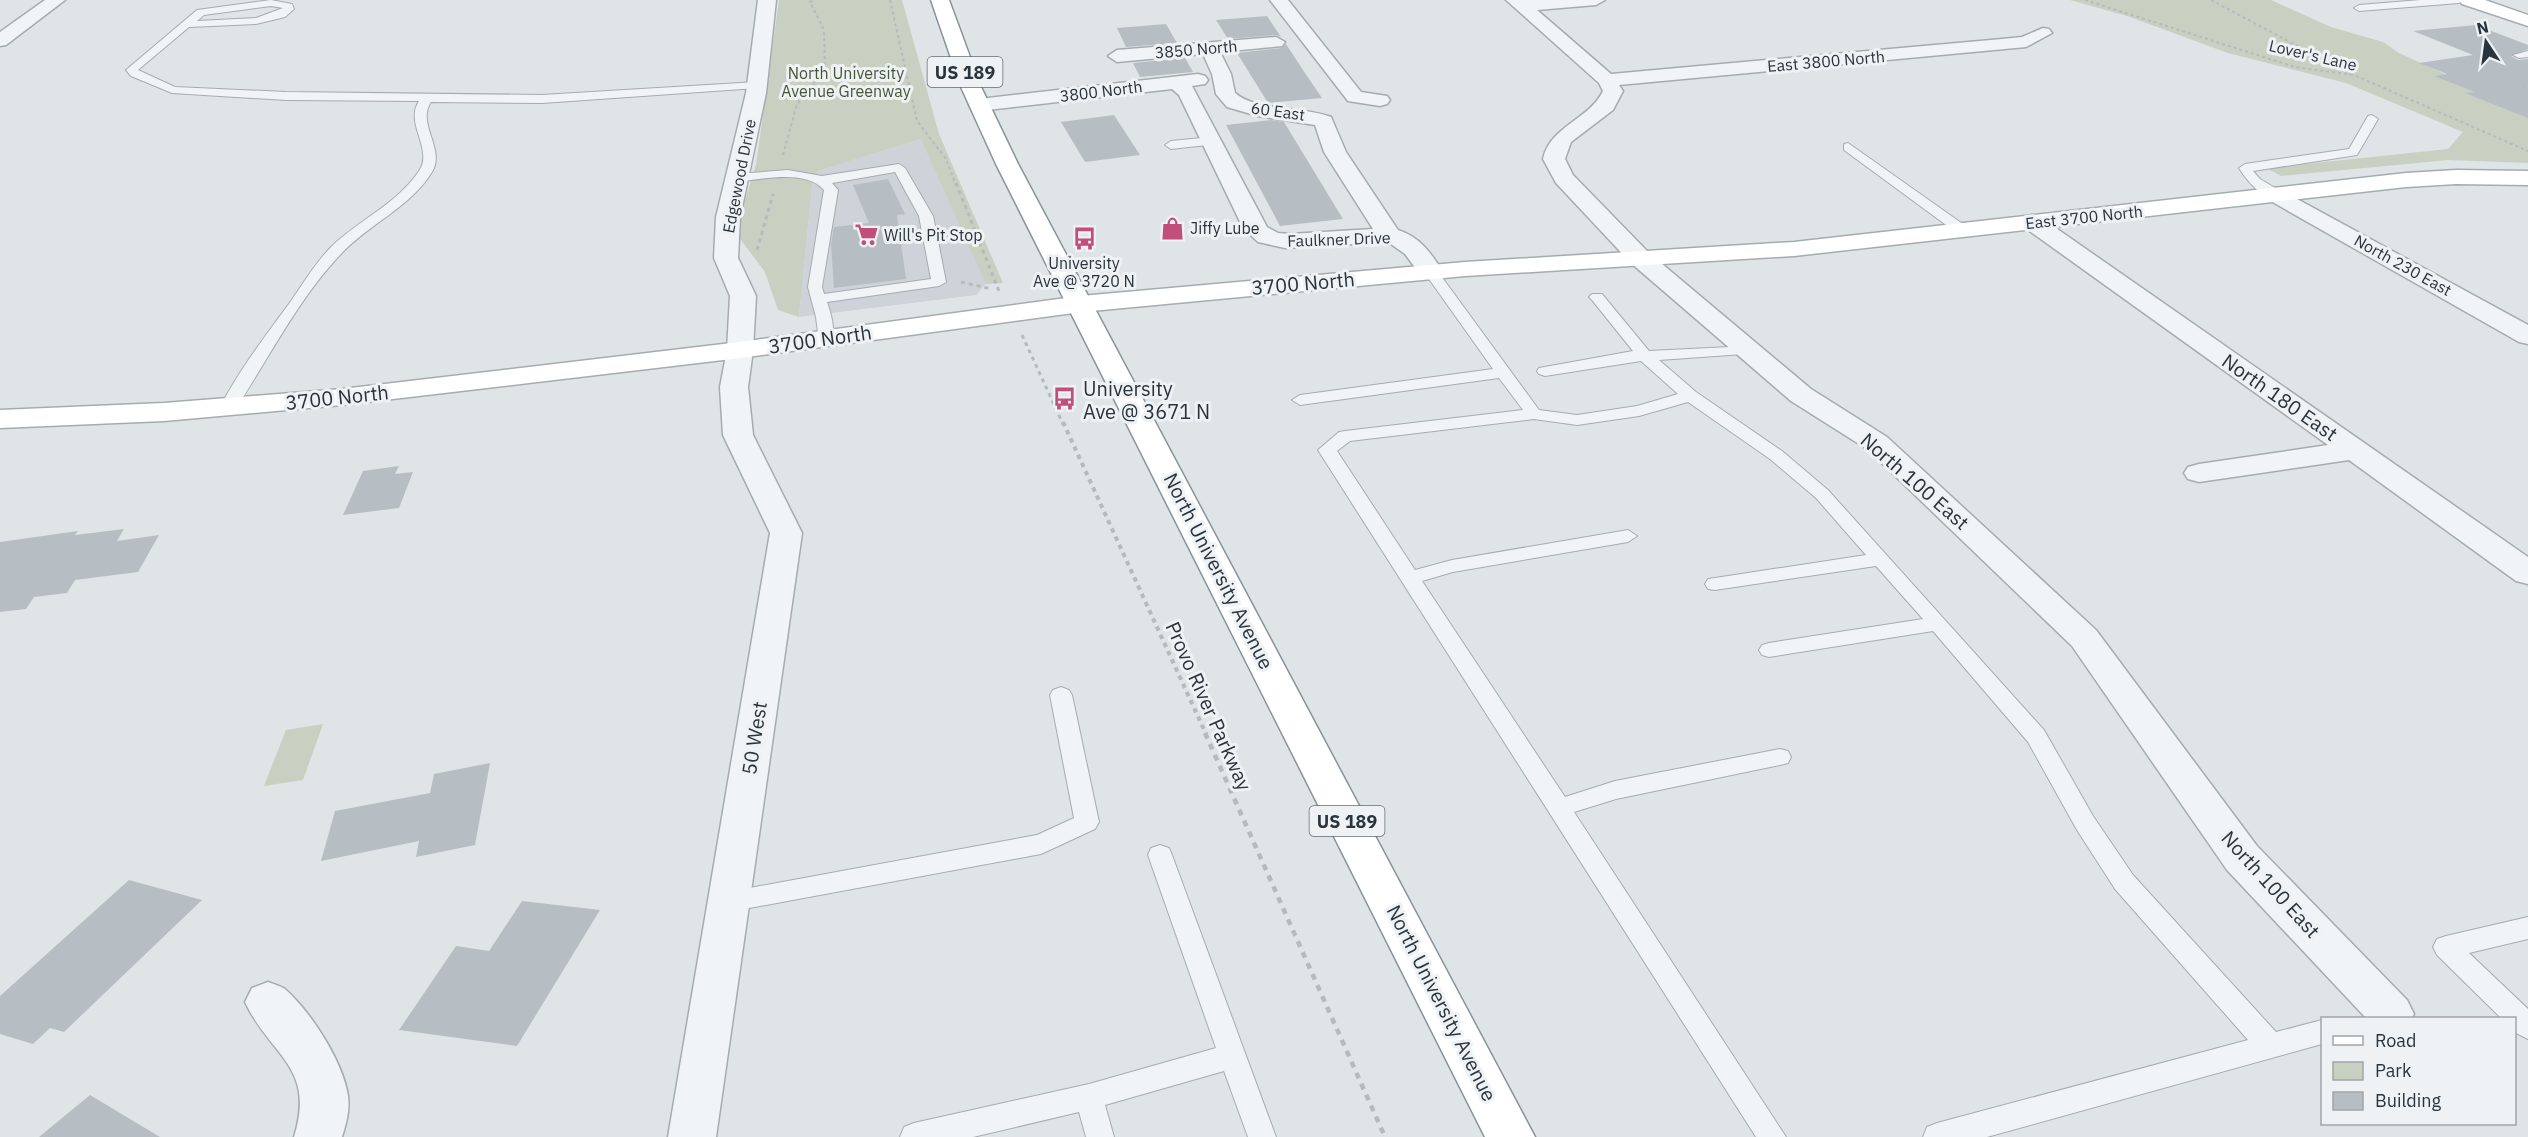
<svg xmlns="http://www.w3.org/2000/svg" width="2528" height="1137" font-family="'IBM Plex Sans',sans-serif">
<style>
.built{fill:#cdd3d8}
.green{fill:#c8d0c1}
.building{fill:#b7bec3}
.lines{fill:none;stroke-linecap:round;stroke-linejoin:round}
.lane-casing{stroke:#a5acb0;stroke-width:2}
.street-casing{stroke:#a5acb0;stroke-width:3}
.secondary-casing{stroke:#a5acb0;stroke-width:3}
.highway-casing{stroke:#88949c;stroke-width:3}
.path-far3{stroke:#b5babe;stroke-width:2;stroke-dasharray:3 3;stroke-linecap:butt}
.path-far2{stroke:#b5babe;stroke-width:3;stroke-dasharray:4 4;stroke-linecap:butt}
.path-far1{stroke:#b5babe;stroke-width:4;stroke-dasharray:4.5 4.5;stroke-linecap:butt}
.path{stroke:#b5babe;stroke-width:4.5;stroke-dasharray:6 6;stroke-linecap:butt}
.lane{fill:#f1f4f6;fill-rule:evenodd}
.street{fill:#f1f4f6;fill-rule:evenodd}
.secondary{fill:#fff;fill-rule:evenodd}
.highway{fill:#fff;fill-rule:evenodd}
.labels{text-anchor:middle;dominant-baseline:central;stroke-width:6;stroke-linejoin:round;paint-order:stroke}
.far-street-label{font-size:16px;fill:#29343c;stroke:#eef2f5}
.far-park-label{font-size:16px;fill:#455738;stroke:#eef2f5}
.far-poi-label{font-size:16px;fill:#29343c;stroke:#eef2f5;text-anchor:start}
.shield{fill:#eef2f5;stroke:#646d74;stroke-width:1.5}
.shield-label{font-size:18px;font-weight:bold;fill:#29343c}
.street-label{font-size:20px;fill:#29343c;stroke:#eef2f5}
.poi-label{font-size:20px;fill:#29343c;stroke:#eef2f5;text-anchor:start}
</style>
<rect width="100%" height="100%" fill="#dfe4e7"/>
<path class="built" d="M921,139L938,161L986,284L976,295L799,317L812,186L818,171Z"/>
<path class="green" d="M779,0H902L939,134L1003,283L986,284L921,139L818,171L812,186L799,317L778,310L765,272L735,232L756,165Z
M2070,0H2271L2331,27L2383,42L2399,53L2528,112V163L2448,160L2281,176L2267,168L2448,149L2463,132L2346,83L2228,53L2127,16Z
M323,724L303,780L264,786L286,730Z"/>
<path class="building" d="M1267,16L1281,37L1276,35L1228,39L1216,20Z
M1166,24L1177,43L1126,47L1117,28Z
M2476,25L2528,45V49L2511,56L2518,60L2528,59V118L2465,93L2475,92L2434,76L2447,74L2419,63L2473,55L2413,31Z
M1286,44L1303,70L1322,98L1268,103L1237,53L1282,48Z
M1185,58L1193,72L1140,77L1133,63Z
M1114,115L1140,155L1085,162L1061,122Z
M1271,120L1284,122L1343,219L1280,226L1226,125Z
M888,179L905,214L897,215L906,279L834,288L831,244L834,227L869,223L853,185Z
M399,466L395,474L413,472L399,508L343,515L363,471Z
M124,529L117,541L159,535L138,572L75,580L67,593L34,597L26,609L0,612V542L78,531L75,535Z
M490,763L475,845L416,857L419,841L321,861L335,811L430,793L434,774Z
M129,880L202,900L64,1032L50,1028L33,1044L0,1034V996Z
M522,901L600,910L517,1046L399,1030L456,946L489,951Z
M90,1095L160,1137H39Z"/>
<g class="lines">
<defs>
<path id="lane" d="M271,0L292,4L294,9L285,17L256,24L189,27L138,70L175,87L286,92L542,95L757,82L763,85L757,88L542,103L431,102C416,124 446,149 432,172C411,207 367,225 340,255C298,299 268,360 234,411L228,412L220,407C240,369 266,335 291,301C304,282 316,262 332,246C359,220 398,203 419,171C434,149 404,124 419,101L286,100L172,93L131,76L126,70L197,10ZM271,6L283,8L256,18L197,21L204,15Z
M2421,0H2464L2459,3L2359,11L2354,8L2359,5Z
M2528,51V57L2519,58L2513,55Z
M2372,115L2378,119L2357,155L2253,171L2260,179L2282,192V198C2264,202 2247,181 2239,168L2245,164L2349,149L2368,116Z
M1212,137L1216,138V144L1171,149L1165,145L1171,141Z
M1848,143L1967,227V233H1957L1844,150V144Z
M899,164L905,168L933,216L946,282L939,286L827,302C831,314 836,330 831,341H819L816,317L808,287L824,190C806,169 762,179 737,182L730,178L737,174L788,170L822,176ZM895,172L919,216L931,279L824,294L822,287L838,190L832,183Z
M1431,268L1436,269L1539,410L1577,415L1637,406L1678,394L1641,361L1545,376L1539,374L1537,371L1539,368L1633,351L1592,300L1589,297L1592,294H1602L1649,351L1750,346L1752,349L1744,354L1659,360L1696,392L1782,451L1828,490L2044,730L2093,816L2133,875L2276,1032L2322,1020V1044L1987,1137H1923L1927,1127L1937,1123L2248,1040L2115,889L2077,830L2028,742L1933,631L1769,657L1762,655L1759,650L1762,645L1769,643L1923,619L1876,566L1715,590L1708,589L1705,584L1708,579L1715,578L1866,555L1816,498L1770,459L1688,402L1639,416L1577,425L1534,419L1350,441L1337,451L1415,570L1452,560L1628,530L1637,536L1628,542L1453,572L1422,581L1565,797L1615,781L1780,749L1788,751L1791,757L1788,763L1780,765L1616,799L1574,812L1786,1137H1756L1318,450L1339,432L1345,431L1523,410L1499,378L1300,405L1292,400L1300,395L1493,369L1424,272Z
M1061,687L1069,690L1072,695L1099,822L1095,829L1041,854L728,912L719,909L716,902L719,895L728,892L1037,835L1074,818L1050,695L1053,690Z
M1160,845L1169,848L1172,855L1276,1137H1248L1224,1071L1105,1105L1114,1137H1086L1079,1112L973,1137H900L904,1127L914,1123L1089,1084L1216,1048L1148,855L1151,848Z
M2528,917V939L2469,953L2528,1009V1039L2514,1032V1018H2501L2437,955L2433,947L2437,939L2446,936Z"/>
<path id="street" d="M45,0H65L6,45L0,46V32Z
M758,0H776L766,93L740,217L738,258L756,296L753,350L748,387L753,435L802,533L716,1137H668L770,533L723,435L720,387L727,350L730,296L714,258L716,217L746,93Z
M1270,0H1288L1361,92L1387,96L1390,100L1387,104L1380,106L1348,101Z
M1506,0H1605L1596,5L1537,10L1611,74L2002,39L2022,37L2043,28L2049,29L2052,33L2026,47L1619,85L1623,91L1613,110L1571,142L1565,159L1573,175L1649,253L1811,389L1887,437L2096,630L2257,846L2407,1000L2414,1014L2412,1018H2366L2227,870L2072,646L1867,449L1791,401L1631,263L1556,183L1543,159C1550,126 1589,120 1603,91L1599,83Z
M1276,37L1285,42L1282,46L1220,52L1231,74L1235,93C1257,112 1303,106 1331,117L1346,152L1398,230C1420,237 1431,253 1443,272L1440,277L1431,279L1422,277L1405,254L1388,242L1285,248L1258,242L1243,228L1179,95L1172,89L979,111L972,109L969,105L972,101L979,99L1198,74L1205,76L1208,80L1205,84L1192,86L1267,227L1278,233L1290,234L1373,229L1324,152L1315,125L1258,116L1227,107L1216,94L1212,74L1203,54L1117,62L1108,56L1117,50Z
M2277,188L2528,325V344L2519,342L2269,200L2266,195L2269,190Z
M2032,215L2040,217L2528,557V584L2516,581L2349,460L2199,482L2188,479L2184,473L2188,467L2199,464L2328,445L2024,227L2020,222L2024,217Z
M268,982C273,984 281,986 285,989C311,1012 343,1062 348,1096C350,1110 346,1124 342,1137H294C316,1066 271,1057 245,1002L252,988Z"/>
<path id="secondary" d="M2459,0H2485L2528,15V26L2462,4Z
M2456,170L2528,171V185L2456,184L2406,187L1794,256L1465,276L1081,312L740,358L342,405L164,421L0,428V410L164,403L342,389L740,342L1081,296L1465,262L1794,242L2406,173Z"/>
<path id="highway" d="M931,0H949L981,87L1018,164L1535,1137H1485L996,164L961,87Z"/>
</defs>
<use href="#lane" class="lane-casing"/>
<use href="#street" class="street-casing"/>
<use href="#secondary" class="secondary-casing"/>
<use href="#highway" class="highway-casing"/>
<path class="path-far3" d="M890,0L917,121L946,159L956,185
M2085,0L2295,67L2354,75L2528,151
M2211,0L2350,74
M2522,86L2528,87
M783,155L797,104L825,70L824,30L810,2L814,0"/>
<path class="path-far2" d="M956,183L999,291
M757,250L773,194
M961,282L992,289
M1022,335L1063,424"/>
<path class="path-far1" d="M1063,422L1206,734"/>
<path class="path" d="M1205,733L1385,1137"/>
<use href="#lane" class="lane"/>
<use href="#street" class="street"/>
<use href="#secondary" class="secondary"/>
<use href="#highway" class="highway"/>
</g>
<defs>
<symbol id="shop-bare" viewBox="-9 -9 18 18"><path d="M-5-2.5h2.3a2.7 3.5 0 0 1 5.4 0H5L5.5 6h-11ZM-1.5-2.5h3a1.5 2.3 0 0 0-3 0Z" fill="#c14f79" stroke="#eef2f5" stroke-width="2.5" paint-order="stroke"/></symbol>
<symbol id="supermarket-bare" viewBox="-9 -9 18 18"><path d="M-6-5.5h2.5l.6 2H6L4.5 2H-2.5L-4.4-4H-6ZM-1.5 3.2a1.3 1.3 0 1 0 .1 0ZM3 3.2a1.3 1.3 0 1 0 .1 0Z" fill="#c14f79" stroke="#eef2f5" stroke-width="2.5" paint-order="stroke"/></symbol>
<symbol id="bus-bare" viewBox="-9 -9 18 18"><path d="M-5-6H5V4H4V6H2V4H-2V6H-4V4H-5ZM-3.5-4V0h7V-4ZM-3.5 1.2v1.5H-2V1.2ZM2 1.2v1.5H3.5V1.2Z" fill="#c14f79" stroke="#eef2f5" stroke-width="2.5" paint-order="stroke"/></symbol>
</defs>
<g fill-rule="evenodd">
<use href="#shop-bare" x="1156" y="212" width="33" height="33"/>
<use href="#supermarket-bare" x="850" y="218" width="33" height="33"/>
<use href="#bus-bare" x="1068" y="222" width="33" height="33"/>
<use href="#bus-bare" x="1048" y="382" width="33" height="33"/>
</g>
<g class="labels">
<g class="far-street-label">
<text transform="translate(1196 49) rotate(-5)">3850 North</text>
<text transform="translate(2313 55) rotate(13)">Lover's Lane</text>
<text transform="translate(1826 61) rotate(-5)">East 3800 North</text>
<text transform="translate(1101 91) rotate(-7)">3800 North</text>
<text transform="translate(1278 111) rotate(8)">60 East</text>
<text transform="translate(739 176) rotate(-79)">Edgewood Drive</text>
<text transform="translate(2084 217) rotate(-6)">East 3700 North</text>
<text transform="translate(1339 239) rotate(-2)">Faulkner Drive</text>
<text transform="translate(2403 265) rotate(29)">North 230 East</text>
</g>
<g class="far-park-label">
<text x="846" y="73">North University<tspan x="846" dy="18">Avenue Greenway</tspan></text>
</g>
<g class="far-poi-label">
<text x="1190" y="228">Jiffy Lube</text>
<text x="884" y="235">Will's Pit Stop</text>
<text x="1084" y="263" text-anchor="middle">University<tspan x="1084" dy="18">Ave @ 3720 N</tspan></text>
</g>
<g class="shield">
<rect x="927.5" y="57" width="75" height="30" rx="4.5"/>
<rect x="1309.5" y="806" width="75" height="30" rx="4.5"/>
</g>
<g class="shield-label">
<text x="965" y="72">US 189</text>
<text x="1347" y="821">US 189</text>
</g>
<g class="street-label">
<text transform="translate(1303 283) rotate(-5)">3700 North</text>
<text transform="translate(820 339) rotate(-8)">3700 North</text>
<text transform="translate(337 397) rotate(-6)">3700 North</text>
<text transform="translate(2280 397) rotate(35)">North 180 East</text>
<text transform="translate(1915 481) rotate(41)">North 100 East</text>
<text transform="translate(1219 571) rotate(63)">North University Avenue</text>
<text transform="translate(1209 706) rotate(66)">Provo River Parkway</text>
<text transform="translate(754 738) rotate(-81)">50 West</text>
<text transform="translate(2271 884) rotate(48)">North 100 East</text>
<text transform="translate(1442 1003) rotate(63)">North University Avenue</text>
</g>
<g class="poi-label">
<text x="1083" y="388">University<tspan x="1083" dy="23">Ave @ 3671 N</tspan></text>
</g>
</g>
<rect x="2321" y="1017" width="195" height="108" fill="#eef2f5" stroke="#9fa6ab" stroke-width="1.5"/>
<rect x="2333" y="1036" width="30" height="9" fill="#ffffff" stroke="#9fa6ab" stroke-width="1.5"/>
<text x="2375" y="1047" font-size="18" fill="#29343c">Road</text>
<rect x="2333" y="1062" width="30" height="18" fill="#c8d0c1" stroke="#9fa6ab" stroke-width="1.5"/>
<text x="2375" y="1077" font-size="18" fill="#29343c">Park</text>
<rect x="2333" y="1092" width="30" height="18" fill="#b7bec3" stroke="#9fa6ab" stroke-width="1.5"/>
<text x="2375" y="1107" font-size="18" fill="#29343c">Building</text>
<g transform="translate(2486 42) rotate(347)" stroke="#eef2f5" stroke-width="4.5" paint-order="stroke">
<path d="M0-4.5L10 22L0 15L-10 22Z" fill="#29343c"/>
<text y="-9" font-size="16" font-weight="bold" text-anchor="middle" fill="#29343c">N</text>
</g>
</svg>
